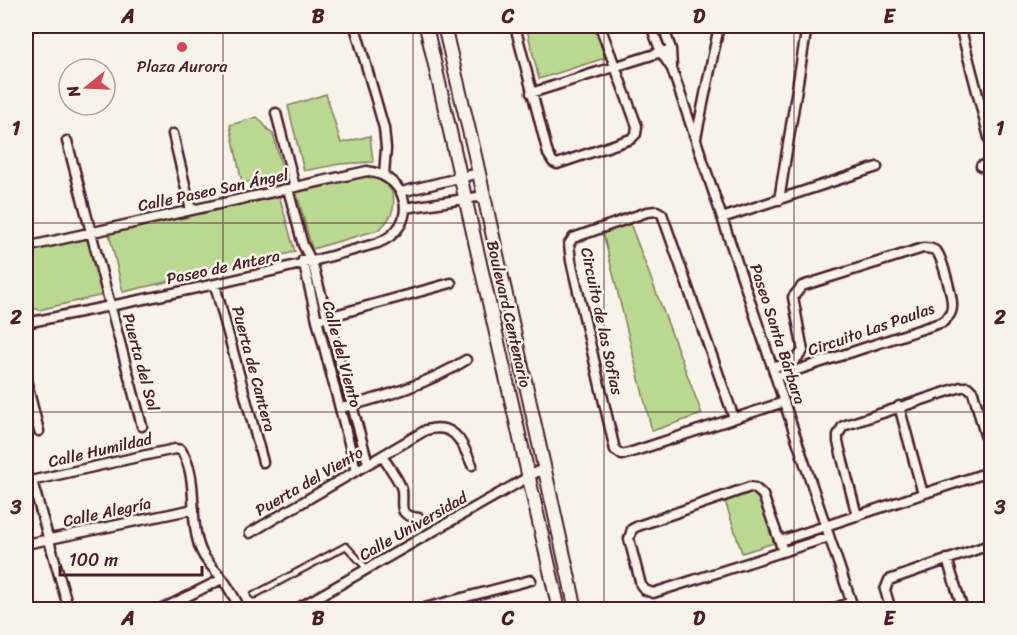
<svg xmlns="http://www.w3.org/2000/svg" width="1017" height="635" font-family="Sriracha,sans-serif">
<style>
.green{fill:#bbd890;stroke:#827c5e;stroke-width:1.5}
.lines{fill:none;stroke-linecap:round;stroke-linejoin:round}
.lane-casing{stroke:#4a1f2b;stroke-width:9}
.street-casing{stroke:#4a1f2b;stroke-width:13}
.secondary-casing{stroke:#4a1f2b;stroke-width:16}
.lane{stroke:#f7f3e8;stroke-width:4.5}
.street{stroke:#f7f3e8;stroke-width:8}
.secondary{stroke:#f7f3e8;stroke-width:12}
.grid{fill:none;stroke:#4a1f2b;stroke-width:1.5;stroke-opacity:0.55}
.poi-dot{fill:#d1495b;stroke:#f7f3e8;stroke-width:2}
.labels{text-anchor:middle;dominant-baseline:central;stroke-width:5;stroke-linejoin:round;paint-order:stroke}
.poi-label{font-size:16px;fill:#4a1f2b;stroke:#f7f3e8}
.street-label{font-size:16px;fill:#4a1f2b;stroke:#f7f3e8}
.neatline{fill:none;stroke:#4a1f2b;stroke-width:2}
.grid-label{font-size:20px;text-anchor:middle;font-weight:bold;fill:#4a1f2b}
</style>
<rect width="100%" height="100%" fill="#f7f3e8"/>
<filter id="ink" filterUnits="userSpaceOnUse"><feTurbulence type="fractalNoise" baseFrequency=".0167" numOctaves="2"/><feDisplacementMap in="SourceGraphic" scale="12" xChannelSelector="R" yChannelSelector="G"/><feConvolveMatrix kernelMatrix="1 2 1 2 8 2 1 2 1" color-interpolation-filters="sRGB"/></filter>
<g filter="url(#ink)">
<path class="green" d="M526,26H594L605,58L539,79Z
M326,94L341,143L370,136L373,162L340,164L304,171L288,106Z
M257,117C264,122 265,129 273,134L284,176L242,183L230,125Z
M365,176C398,178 403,212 378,230L312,249L296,191Z
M279,195L295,252L123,292L109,233Z
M630,223L702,414L652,431L603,233Z
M89,239L103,295L39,310L26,306V250Z
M753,492L756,494L777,542L742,553L725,501Z"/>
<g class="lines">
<defs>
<path id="lane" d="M254,595L346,546L367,569"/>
<path id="street" d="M515,26L548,154L553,162L557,164L631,139L636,134L637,126L600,26
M651,26L661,52L672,69L854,610
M663,26L671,49L672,68
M960,26L992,149
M356,30L384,128L386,148L384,176
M531,93L671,49
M276,113L295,187
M173,134L191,210
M696,138L718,31L717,26
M67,141L142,426
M981,166L992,163
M288,189L303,245L312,262L368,463
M401,192L479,173
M779,200L807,26
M405,208L484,196
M722,218L877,167
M26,247L367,171C410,177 420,226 378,243C262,277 144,299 26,323
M303,260L317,320L356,470
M215,285L263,462
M317,320L451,283
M773,368L795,360L803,351L793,297L802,286L923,248C928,248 933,248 937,252C942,258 953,298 952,306C952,314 948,317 943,322L776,377
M26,380L39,431
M899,406L923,494
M341,408C384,397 428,384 466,360
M734,418L662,214L657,211L647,212L573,238L569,244L571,261L615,450L622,455L629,453L784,402
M382,456C387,464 400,481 402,490C404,506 396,515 419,518
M32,481L69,610
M26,482L142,456L175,449L181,450C198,476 190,510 197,538C201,557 209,563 221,577C229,587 235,599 241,610
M857,516L838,442V435L843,426L961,387H968L973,392L992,460
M250,533L426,430C456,422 462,443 472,465
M780,541L992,471
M26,544L194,509
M783,551L763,495L755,488L750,487L638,526L632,529L629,539L641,585L645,590L653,593L829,537
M947,559L963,610
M160,610L222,579
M295,610L544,468
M417,610L531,580
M830,610L851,602
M891,610L885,590L889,580L992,544"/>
<path id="secondary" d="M426,26L559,610
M444,26L474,151L576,610"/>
</defs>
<use href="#lane" class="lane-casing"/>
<use href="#street" class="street-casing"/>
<use href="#secondary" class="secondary-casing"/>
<use href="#lane" class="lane"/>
<use href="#street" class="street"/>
<use href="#secondary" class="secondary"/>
</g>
</g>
<path class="grid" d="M223,26V610M413,26V610M604,26V610M794,26V610M26,223H992M26,412H992"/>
<circle class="poi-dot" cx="182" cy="47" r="6"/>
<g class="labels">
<g class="poi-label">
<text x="182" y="66">Plaza Aurora</text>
</g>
<g class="street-label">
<text transform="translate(213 190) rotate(-12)">Calle Paseo San Ángel</text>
<text transform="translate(223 267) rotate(-12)">Paseo de Antera</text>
<text transform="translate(509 314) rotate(77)">Boulevard Centenario</text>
<text transform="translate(602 321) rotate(78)">Circuito de las Sofias</text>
<text transform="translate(871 329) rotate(-19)">Circuito Las Paulas</text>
<text transform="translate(778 334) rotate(72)">Paseo Santa Bárbara</text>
<text transform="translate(342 354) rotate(75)">Calle del Viento</text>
<text transform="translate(141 362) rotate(75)">Puerta del Sol</text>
<text transform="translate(254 369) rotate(75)">Puerta de Cantera</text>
<text transform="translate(100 450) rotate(-13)">Calle Humildad</text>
<text transform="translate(309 481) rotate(-30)">Puerta del Viento</text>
<text transform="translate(107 512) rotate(-12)">Calle Alegría</text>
<text transform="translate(413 526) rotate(-30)">Calle Universidad</text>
</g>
</g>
<rect width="1017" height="635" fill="none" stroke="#f7f3e8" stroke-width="66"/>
<g transform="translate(87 87) rotate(252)"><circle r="28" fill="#f7f3e8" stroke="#b29e9c" stroke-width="1.5"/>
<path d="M0-4.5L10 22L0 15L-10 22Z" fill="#d1495b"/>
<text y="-9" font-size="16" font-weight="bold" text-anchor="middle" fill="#4a1f2b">N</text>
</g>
<path d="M60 566v9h142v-9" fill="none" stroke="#4a1f2b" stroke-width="3"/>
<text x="69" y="566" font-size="18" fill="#4a1f2b" stroke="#f7f3e8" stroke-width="4.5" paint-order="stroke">100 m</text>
<rect x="33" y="33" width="951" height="569" class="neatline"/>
<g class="grid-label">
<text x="128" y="23">A</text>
<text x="318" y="23">B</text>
<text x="508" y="23">C</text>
<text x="699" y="23">D</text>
<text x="889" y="23">E</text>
<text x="16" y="135">1</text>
<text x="1000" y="135">1</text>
<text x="16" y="324">2</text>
<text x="1000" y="324">2</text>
<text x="16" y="514">3</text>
<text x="1000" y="514">3</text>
<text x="128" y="625">A</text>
<text x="318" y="625">B</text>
<text x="508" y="625">C</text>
<text x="699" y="625">D</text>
<text x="889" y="625">E</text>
</g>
</svg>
